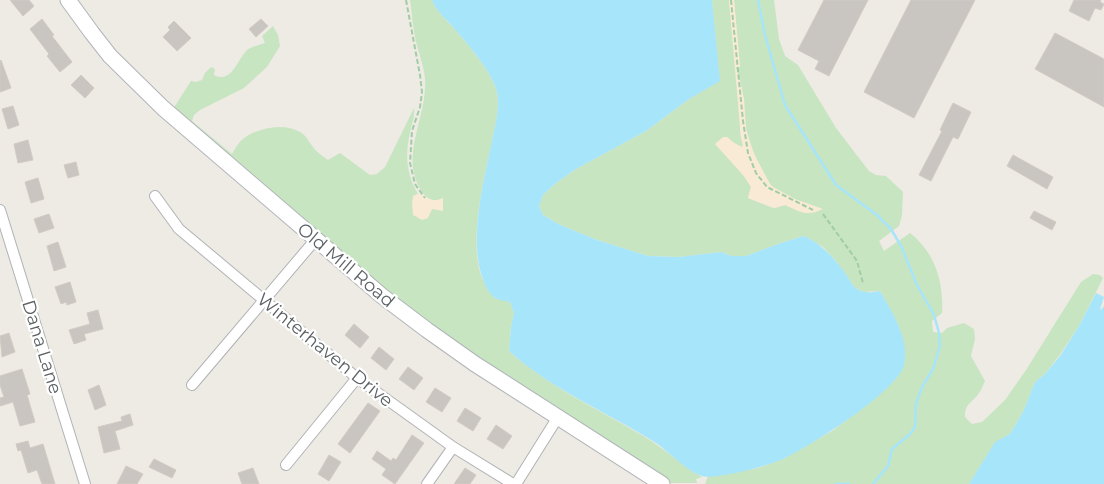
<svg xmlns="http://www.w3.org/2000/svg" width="1104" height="484" font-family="Montserrat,sans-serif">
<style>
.green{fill:#c8e5c2;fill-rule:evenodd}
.sand{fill:#f9ead5}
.water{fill:#a7e5fb}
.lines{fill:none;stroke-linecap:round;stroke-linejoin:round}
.stream{stroke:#a7e5fb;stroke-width:2.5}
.building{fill:#c9c5c1;stroke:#d3cbc3}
.street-casing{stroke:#b0b3b6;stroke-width:12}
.secondary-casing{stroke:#b1b5b9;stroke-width:17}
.path{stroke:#a0cda4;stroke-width:2;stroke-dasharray:5 2.5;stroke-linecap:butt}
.street{stroke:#fff;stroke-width:10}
.secondary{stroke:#fff;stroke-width:15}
.labels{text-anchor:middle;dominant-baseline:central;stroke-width:4.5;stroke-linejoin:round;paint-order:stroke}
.street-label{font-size:18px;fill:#5c6164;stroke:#fff}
</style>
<rect width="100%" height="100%" fill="#eeeae4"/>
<path class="green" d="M410,0H432C437,11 445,19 453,27C466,42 494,74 497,93C500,110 495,126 492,142C484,179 469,239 481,275C484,283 490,291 495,298L510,302L514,313L511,327L509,351C549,387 600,410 645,437C665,449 682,465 702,477L696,479L697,483H668L540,400L398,303L173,109L191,81L196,82L202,80L205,73L211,67L215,69L214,75C231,84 237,61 246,51C250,47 259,45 265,43L262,36L273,26L278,35L280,46L267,67L244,88L200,110L194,115L192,121L232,154C236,147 240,140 247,136C262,127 285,123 300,132C307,136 308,141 313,147C316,152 323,156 328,160L340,153L370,175L377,174L385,167L414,108C415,117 412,124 410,132C405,156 406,173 418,194L413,196L432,209L443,198C435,202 429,201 423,193C397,157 428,118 425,79C424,66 419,54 416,42C413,28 412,14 410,0Z
M712,0H729L736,67H740L734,0H774L779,39L785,56L798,65L836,128L869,171L876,175L886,176L903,192L902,215L899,226L879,241L884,251L910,233C935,252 944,283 942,313L932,321L933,332L942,333L947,328L964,323L974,329L975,339L971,356L985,381C983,385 982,389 979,393C973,402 964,404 965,417L972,424L982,422L1005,400L1026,370L1081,282L1093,274L1100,275L1103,278L1079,326L1059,356L1045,374L1035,382L1023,412L1010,434L995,443L969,484H705L708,476L758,468L783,459L832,431L868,404L895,380L899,326L880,291L863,292L855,288L835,260L823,247L804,236L784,242L746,256H731L721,252L679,257L648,256L597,240L558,224L543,215L539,206L543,195L556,183L576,169L646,131L689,99L719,81ZM736,71C745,87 743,109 746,127C747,139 764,180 773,187C786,197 806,204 822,209L785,205L774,208L748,198L751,187L744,176L716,144L724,137H727L734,143L742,148L743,145L741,138Z"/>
<path class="sand" d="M729,0H734L740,67H736L744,98L746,129L753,152L771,186L795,199L823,209C806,217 801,212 785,205L774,208L748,198L751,187L744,176L715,144L723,137H727L734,143L742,147L743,145L741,138Z
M418,194C430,197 431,204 443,198V211L432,209L428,218L422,220L413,215L412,203L413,196Z"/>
<path class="water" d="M432,0H712L720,81L689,99L646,131L576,169L556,183L543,195L539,206L543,215L558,224L597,240L648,256L679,257L721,252L731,256H746L784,242L804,236C822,244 834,258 845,273C849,278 852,286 857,289C864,294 873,292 880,291C892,312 910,339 904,365C898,391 809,447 783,459C771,465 714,480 702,476C688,472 669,452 656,443C607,412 552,390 509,351L511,327L514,313L510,302C505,301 499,300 495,298C489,294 485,286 483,279C468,242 484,180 492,141C495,125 500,109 497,92C493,73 466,42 453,27C445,18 436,11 432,0Z
M1096,293L1104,297L1100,309L1101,310L1104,306V484H969L995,442L1010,434L1023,412L1035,382L1045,374L1060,356L1079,326Z"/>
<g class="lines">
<path class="stream" d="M758,0L765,35L785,105L836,185L877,215L891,229L901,246L917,285L934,315L939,333L940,346L933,369L922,387L916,404L915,427L910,434L892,449L888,466L873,484
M836,484H849"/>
</g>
<path class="building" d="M10,0H29L34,6L23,16Z
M824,0H868L829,76L815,69L819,61L798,50Z
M911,0H975L914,118L864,92Z
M1074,0H1101L1100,2L1104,4L1101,10L1095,8L1089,21L1069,11Z
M42,19L54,35L52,36L72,62L60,72L47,56L49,54L30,29Z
M261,19L268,26L256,37L249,29Z
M174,21L191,38L177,51L163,37L170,30L168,27Z
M1055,33L1104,59V107L1035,69Z
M1,60L11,88L0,92V61Z
M81,75L94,88L85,98L71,85Z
M953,103L971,112L958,139L953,137L931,181L919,175L942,131L940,130Z
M13,106L19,125L8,129L2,109Z
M28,140L33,160L18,163L14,144Z
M1013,155L1053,177L1047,189L1007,166Z
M76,162L79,175L68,178L64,165Z
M38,178L44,199L31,203L25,182Z
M1034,211L1056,222L1052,230L1030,218Z
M49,214L54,228L39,233L34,219Z
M58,242L66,267L54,271L47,246Z
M70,282L76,302L67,305L66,302L61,304L55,287Z
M98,310L103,329L84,334L86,340L74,344L69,330L90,324L87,313Z
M354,324L369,337L360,348L345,335Z
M9,333L15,352L2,357L0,336Z
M379,347L394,359L386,370L371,358Z
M408,367L423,378L414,390L399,379Z
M22,369L30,394L27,395L35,422L20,426L13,402L0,406V398L4,397L0,385V376Z
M99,385L106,405L95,410L88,390Z
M435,388L451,398L442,412L426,402Z
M368,403L380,411L350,453L338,444Z
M465,408L481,418L473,431L457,421Z
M130,414L133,425L115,431L120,449L104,453L98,427L122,421L121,417Z
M496,425L512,436L503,449L487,439Z
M412,435L424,443L395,484L382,475L386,469L372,459L377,451L391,461L393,458L396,460Z
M28,441L30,448L43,444L55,484H42L37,470L28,473L21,450L18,451L16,444Z
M329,455L341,462L329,481L318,474Z
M154,459L176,470L172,478L149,467Z
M126,466L143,474L137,484H117Z
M253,468L259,484H242L238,473Z
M465,468L476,475L470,484H454Z"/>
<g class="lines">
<defs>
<path id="street" d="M155,196L179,229L357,378L453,447L513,484
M0,210L85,484
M192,385L316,239
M286,465L357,378
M427,484L453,447
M516,484L558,417"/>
<path id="secondary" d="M68,0L92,33L110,56L163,108L382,296L427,330L475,364L662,484"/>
</defs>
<use href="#street" class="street-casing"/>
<use href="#secondary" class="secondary-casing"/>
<path class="path" d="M406,0L420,75L422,92L420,107L412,131L410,163L415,184L425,198
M731,0L743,121L748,153L756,173L767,187L813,210
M823,214L857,261L863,283"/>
<use href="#street" class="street"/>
<use href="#secondary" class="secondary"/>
</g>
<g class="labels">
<g class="street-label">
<text transform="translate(346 265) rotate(40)">Old Mill Road</text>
<text transform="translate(42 347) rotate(73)">Dana Lane</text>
<text transform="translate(325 350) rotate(39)">Winterhaven Drive</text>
</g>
</g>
</svg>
